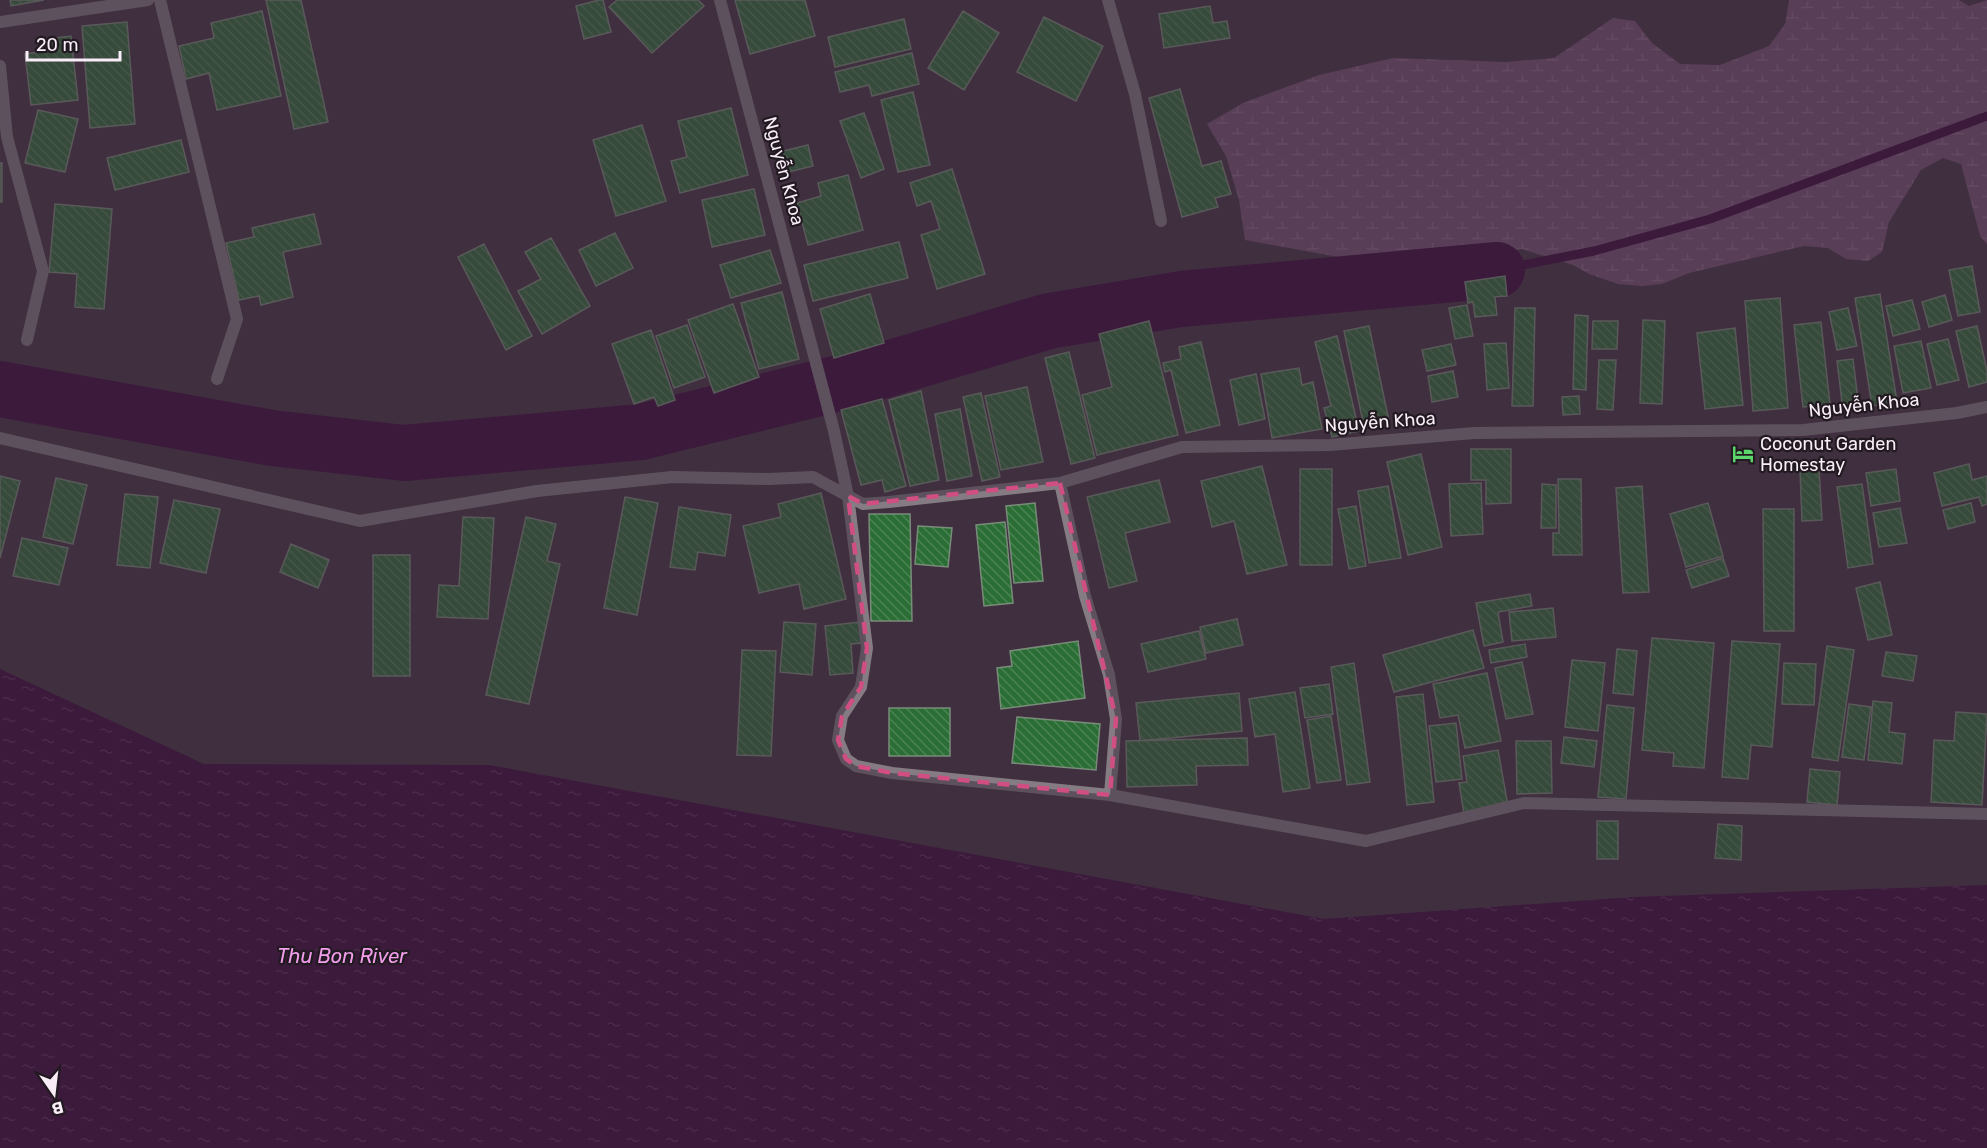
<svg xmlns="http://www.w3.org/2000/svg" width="1987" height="1148" font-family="Rubik,sans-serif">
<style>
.wetland{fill:url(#wetland-marsh)}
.water{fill:url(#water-ripples)}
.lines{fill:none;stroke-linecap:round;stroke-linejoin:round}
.stream{stroke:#380037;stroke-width:9}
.river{stroke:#380037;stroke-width:56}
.building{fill:url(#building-back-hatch);stroke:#798c7a;stroke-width:1.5}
.minor{stroke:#847b83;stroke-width:12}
.marked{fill:none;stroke:#d04e82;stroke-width:4.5;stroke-dasharray:12 8;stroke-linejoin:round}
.labels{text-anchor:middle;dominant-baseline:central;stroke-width:4.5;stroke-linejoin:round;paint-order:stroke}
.street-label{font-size:18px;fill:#f9eef8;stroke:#221a21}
.poi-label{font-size:18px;fill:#f9eef8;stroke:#221a21;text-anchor:start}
.water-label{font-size:20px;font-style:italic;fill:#f29dec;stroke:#221a21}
</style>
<defs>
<pattern id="wetland-marsh" width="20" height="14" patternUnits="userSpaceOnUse" patternTransform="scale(1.5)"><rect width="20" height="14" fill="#795076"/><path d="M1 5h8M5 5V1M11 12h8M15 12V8" fill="none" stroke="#8d6a8a"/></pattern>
<pattern id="water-ripples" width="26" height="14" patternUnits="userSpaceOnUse" patternTransform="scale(1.5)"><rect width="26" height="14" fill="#380037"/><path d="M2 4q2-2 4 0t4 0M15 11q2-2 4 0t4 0" fill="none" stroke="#562655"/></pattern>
<pattern id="building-back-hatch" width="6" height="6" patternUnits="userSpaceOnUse" patternTransform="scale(1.5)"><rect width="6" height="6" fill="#2b6e35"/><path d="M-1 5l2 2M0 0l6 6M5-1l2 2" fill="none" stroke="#4a8353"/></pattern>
</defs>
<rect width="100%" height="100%" fill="#402f3f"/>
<path class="wetland" d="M1789,0H1959L1969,6L1987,0V244L1980,236L1961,164L1943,158L1921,170L1889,222L1882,252L1868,261L1846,259L1828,248L1804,246L1689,273L1662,284L1642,286L1618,284L1589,274L1573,265L1522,249L1377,264L1245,240L1239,200L1226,156L1207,124L1243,103L1319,75L1393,58L1506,62L1554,58L1613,18L1635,21L1652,43L1680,64L1720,65L1769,46L1785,24Z"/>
<path class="water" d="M0,669L204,764L489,765L1324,919L1633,897L1987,885V1148H0Z"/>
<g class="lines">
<path class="stream" d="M1497,270L1594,251L1710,219L1987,116"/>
<path class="river" d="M0,389L272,438L404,453L641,432L847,381L1049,321L1181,299L1497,270"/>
</g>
<path class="building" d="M10,0H44L11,6Z
M266,0H301L328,122L294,129Z
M599,0H603L611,32L584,39L576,6Z
M617,0H698L704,6L652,53L609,7Z
M735,0H805L815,36L750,54Z
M1210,6L1213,23L1227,21L1230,38L1164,48L1159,14Z
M262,11L281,96L217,110L209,73L186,79L179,46L214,38L211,23Z
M963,11L999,33L964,90L928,68Z
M1044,17L1103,46L1076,101L1017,72Z
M904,19L911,49L835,67L828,37Z
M127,22L135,124L90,128L82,26Z
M71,36L78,100L31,105L25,54L48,51L46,39Z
M912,53L919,84L872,96L869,85L840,92L835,72Z
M1180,89L1202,166L1221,161L1231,194L1215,198L1218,207L1182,217L1149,98Z
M913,92L930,165L898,172L881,100Z
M731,108L748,175L680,193L671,161L687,157L678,121Z
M38,110L78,119L65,172L25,163Z
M864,113L884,169L861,178L840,121Z
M642,125L666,201L616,216L593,140Z
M181,140L189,172L115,190L107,158Z
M808,145L813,166L780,174L775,153Z
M0,163H2V202H0Z
M952,169L985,274L937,289L921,235L940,229L931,201L917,206L910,183Z
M848,175L863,230L808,245L797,203L821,196L818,183Z
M754,189L765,235L712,247L702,200Z
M55,204L112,209L104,309L75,307L77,274L49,272Z
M314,214L321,244L283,252L293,297L261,305L259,296L239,300L226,243L254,237L252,228Z
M615,233L633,268L596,286L579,250Z
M551,238L590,306L542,334L518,291L541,279L525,252Z
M899,242L908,278L813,301L804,265Z
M484,244L532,336L506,350L458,257Z
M770,250L781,283L731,298L720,265Z
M1972,266L1980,312L1958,316L1949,270Z
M1505,276L1507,296L1495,297L1497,315L1475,317L1473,302L1468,303L1465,282Z
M782,292L799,359L759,369L741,303Z
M870,294L884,343L834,358L820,309Z
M1880,294L1897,402L1872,406L1855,298Z
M1945,295L1952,320L1929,327L1922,302Z
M1780,298L1788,408L1753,411L1745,301Z
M1912,300L1920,329L1893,336L1886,306Z
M733,304L759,377L714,393L688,320Z
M1467,305L1473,336L1455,339L1449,308Z
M1515,308H1535L1533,406H1512Z
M1848,308L1857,346L1837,350L1829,312Z
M1575,315L1588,316L1586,390L1573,389Z
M1643,320L1665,321L1662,404L1640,403Z
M1149,321L1178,435L1097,455L1082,395L1112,387L1099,334Z
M1593,321H1618L1617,349H1592Z
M1821,322L1830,404L1803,407L1794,325Z
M687,325L705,377L674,388L656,336Z
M1369,326L1389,421L1364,427L1344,331Z
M1977,326L1987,371V382L1969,387L1956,331Z
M1735,328L1743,405L1705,409L1697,333Z
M651,330L675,400L658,406L654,397L634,404L612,344Z
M1337,336L1359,431L1332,437L1324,408L1331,406L1315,342Z
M1948,339L1959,380L1937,385L1927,344Z
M1921,341L1931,388L1903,393L1894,346Z
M1201,342L1220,425L1186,433L1171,370L1165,372L1163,363L1181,359L1179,347Z
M1506,343L1509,388L1487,390L1484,344Z
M1451,344L1456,365L1427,371L1422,350Z
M1069,352L1095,458L1071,464L1045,358Z
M1853,359L1859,408L1843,410L1837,361Z
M1599,360H1616L1613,410L1597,409Z
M1299,368L1302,385L1313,382L1322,429L1272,438L1261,374Z
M1453,371L1458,397L1432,402L1428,376Z
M1256,374L1265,419L1239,425L1230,380Z
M1027,387L1043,462L1001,470L985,396Z
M921,391L939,480L910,486L889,400Z
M981,393L1000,477L982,481L963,397Z
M1579,396L1580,414L1563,415L1562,397Z
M882,399L906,486L885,492L882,480L861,485L841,410Z
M960,409L972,476L947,481L935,414Z
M1471,449H1511V503L1486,504V480H1471Z
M1421,454L1442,547L1408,555L1387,462Z
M1969,464L1972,480L1987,476V504L1982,506L1979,497L1942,506L1934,473Z
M1262,466L1287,565L1247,574L1234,521L1212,527L1201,481Z
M1300,469H1332V565H1300Z
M1819,469L1822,520L1802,521L1800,470Z
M1896,469L1900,501L1871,506L1866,473Z
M0,476L20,481L0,558Z
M56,478L87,485L73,544L43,537Z
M1558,479H1581L1582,555H1553V533H1559Z
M1159,480L1170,522L1125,533L1137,581L1109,588L1087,497Z
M1481,483L1483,534L1451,536L1449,484Z
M1542,484L1556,485V528H1541Z
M1862,484L1873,564L1848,568L1837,487Z
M1388,486L1401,558L1369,563L1358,491Z
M1642,486L1649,592L1623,593L1616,488Z
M821,493L846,599L804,609L799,584L759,593L743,526L781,517L778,504Z
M125,494L158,497L150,568L117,565Z
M625,497L658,503L637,615L604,608Z
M174,500L220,509L206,573L160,563Z
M1035,503L1043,581L1014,583L1006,506Z
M1708,503L1723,556L1686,567L1670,514Z
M1971,503L1975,522L1948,529L1943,510Z
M1356,506L1366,566L1349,569L1338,509Z
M679,507L731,515L725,556L698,552L695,570L670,567Z
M1900,508L1907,543L1879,547L1873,513Z
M1763,509H1794V631H1764Z
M869,514H910L912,621H871Z
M463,517L494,518L488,619L437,617L439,585L459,586Z
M526,517L556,524L547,561L560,564L529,704L486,695Z
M1005,522L1013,603L984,606L976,525Z
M918,526L952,528L948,567L915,564Z
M22,538L68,548L59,585L13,576Z
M291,544L329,560L318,588L280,572Z
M373,555H410V676H373Z
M1723,558L1729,576L1692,588L1686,570Z
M1880,582L1892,635L1868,640L1856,588Z
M1530,594L1532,606L1498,612L1503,642L1484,646L1476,603Z
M1553,608L1556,637L1512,641L1509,612Z
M1237,619L1243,645L1206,653L1200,627Z
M784,622L816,624L812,675L780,672Z
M860,622L862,643L851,644L853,673L830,675L825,626Z
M1473,630L1484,668L1394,692L1383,655Z
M1199,631L1206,659L1148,672L1141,644Z
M1652,638L1714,643L1704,768L1673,766L1674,753L1642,750Z
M1078,641L1085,698L1001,709L997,668L1012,666L1010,651Z
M1732,641L1780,644L1772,747L1751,745L1748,779L1722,777Z
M1525,644L1527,657L1491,663L1489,650Z
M1827,646L1854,650L1838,761L1812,757Z
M1617,649L1637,651L1633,695L1613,693Z
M742,650L776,651L771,756L737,755Z
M1886,652L1917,656L1913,681L1882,676Z
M1572,660L1605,663L1598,731L1565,727Z
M1522,662L1533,714L1506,719L1495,668Z
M1354,663L1370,782L1347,785L1331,667Z
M1784,663L1816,664L1814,705L1782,704Z
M1487,673L1501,741L1465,748L1458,715L1440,718L1433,684Z
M1329,684L1333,714L1305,718L1300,688Z
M1295,692L1310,788L1283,792L1275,734L1255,737L1249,699Z
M1239,693L1242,731L1140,741L1136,703Z
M1423,694L1434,802L1407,805L1396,697Z
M1873,701L1892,703L1889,732L1905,734L1902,764L1868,760Z
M1849,704L1871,707L1864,760L1842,757Z
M1607,705L1634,708L1626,799L1598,797Z
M889,708H950V756H889Z
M1956,712L1987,714L1982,805L1931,802L1934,740L1954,741Z
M1331,716L1341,780L1317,783L1307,720Z
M1017,717L1100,724L1096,770L1012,763Z
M1456,723L1462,779L1436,782L1429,726Z
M1564,737L1597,741L1594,767L1561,763Z
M1247,738L1248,765L1196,766L1197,785L1127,787L1126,741Z
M1516,741H1551L1552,793L1517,794Z
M1498,750L1508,806L1464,814L1459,783L1467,782L1463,756Z
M1810,769L1840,772L1837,805L1807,802Z
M1597,821H1618V859H1597Z
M1718,824L1742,826L1741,860L1715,858Z"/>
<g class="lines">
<path class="minor" d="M160,0L237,319L217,379
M720,0L834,431L848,496L863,504L889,502L1060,483L1182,447L1330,445L1474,433L1803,430L1957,413L1987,407
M1108,0L1135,94L1161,221
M0,22L148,0
M0,66L7,137L43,271L27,340
M0,438L360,521L537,491L672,477L769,479L813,477L848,496L867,648L861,687L842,716L838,740L846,759L856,766L892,773L1110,795L1366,841L1524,803L1987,814
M1060,483L1085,596L1109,675L1116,719L1110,795"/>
</g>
<path d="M0 0H1987V1148H0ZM1060,483L1116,719L1110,795L892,773L856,766L846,759L838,740L842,716L861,687L867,648L848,496L863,504Z" fill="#402f3f" fill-opacity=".55" fill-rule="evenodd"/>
<path class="marked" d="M1060,483L1116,719L1110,795L892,773L856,766L846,759L838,740L842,716L861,687L867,648L848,496L863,504Z"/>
<defs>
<symbol id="hotel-bare" viewBox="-9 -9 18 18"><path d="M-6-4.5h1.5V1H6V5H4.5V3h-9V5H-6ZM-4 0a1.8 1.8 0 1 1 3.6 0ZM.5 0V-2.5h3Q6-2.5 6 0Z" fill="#5cd56d" stroke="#221a21" stroke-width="2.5" paint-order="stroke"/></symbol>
</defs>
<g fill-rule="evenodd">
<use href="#hotel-bare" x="1728" y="439" width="30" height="30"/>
</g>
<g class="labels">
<g class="street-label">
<text transform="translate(784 171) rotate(75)">Nguyễn Khoa</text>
<text transform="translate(1864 405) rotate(-6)">Nguyễn Khoa</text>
<text transform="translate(1380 422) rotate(-4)">Nguyễn Khoa</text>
</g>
<g class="poi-label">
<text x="1760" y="444">Coconut Garden<tspan x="1760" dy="21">Homestay</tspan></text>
</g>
<g class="water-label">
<text x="342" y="956">Thu Bon River</text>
</g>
</g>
<g transform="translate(54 1094) rotate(166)" stroke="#221a21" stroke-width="4.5" paint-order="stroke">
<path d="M0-4.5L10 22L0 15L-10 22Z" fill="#f9eef8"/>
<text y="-9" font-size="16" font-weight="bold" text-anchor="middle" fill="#f9eef8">B</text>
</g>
<path d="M27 51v9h93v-9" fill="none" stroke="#f9eef8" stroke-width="3"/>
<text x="36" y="51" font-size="18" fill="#f9eef8" stroke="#221a21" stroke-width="4.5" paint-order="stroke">20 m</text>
</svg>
